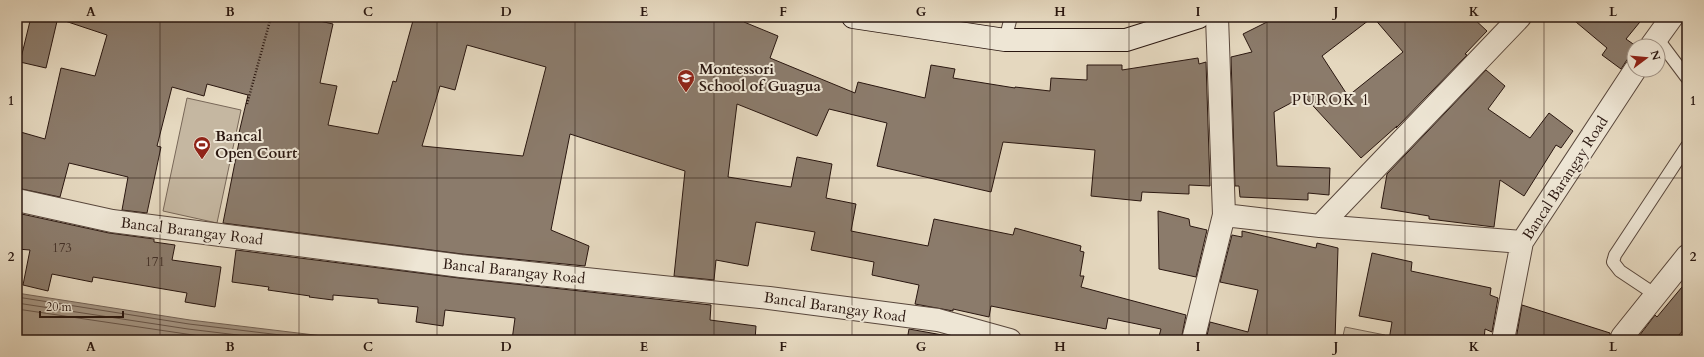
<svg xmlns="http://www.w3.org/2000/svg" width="1704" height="357" font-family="Cardo,serif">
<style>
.green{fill:#c5b7a1;stroke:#786758}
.water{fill:#a59684;stroke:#746356}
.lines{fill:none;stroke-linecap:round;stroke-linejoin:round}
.shore{stroke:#68564a;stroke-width:1}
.building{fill:#8b7b6b;stroke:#2a1710;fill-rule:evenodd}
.service-casing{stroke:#59473c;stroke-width:14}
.minor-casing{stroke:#59473c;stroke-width:24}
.secondary-casing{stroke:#2a1710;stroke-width:24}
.path{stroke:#2a1710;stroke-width:2.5;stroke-dasharray:1 2;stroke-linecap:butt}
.service{stroke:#eee6d5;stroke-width:12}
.minor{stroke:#eee6d5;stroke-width:22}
.secondary{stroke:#eee6d5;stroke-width:22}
.grid{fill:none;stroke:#2a1710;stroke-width:1;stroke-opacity:0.55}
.labels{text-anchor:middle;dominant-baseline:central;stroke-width:4;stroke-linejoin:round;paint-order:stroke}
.number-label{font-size:13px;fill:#423027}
.poi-label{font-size:15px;font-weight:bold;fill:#2a1710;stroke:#eee6d5;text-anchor:start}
.street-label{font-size:15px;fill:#2a1710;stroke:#eee6d5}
.neighbourhood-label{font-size:16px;letter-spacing:1px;fill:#2a1710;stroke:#eee6d5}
.neatline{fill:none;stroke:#2a1710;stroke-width:1.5}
.grid-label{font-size:13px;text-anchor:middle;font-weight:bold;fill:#2a1710}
</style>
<rect width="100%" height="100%" fill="#e5d8bf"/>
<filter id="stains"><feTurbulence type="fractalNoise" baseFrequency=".005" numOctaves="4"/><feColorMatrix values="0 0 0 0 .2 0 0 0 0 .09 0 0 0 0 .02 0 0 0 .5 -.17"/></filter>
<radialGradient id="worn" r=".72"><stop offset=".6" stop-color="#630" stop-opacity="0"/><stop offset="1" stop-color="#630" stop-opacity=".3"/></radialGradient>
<path class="green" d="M187,98L241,110L217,223L163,211Z
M1345,327L1385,335L1384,340H1342Z"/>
<path class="water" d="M17,293L190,320L356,340H17Z"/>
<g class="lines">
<path class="shore" d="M17,297L189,324L322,340
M17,303L188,329L279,340
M17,309L227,340"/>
</g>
<path class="building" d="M31,17H58L46,68L20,62Z
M66,17H302L333,24L320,83L337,86L328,125L378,134L393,81L396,82L414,17H746L744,22L778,36L770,58L855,93L858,82L925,98L931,65L955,69L953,78L1015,88V87L1050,91L1051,78L1087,80V65H1122V70L1198,58L1199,64L1206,62L1210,186L1189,185V194L1142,192L1141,201L1091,196L1095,150L1003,142L991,192L877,166L887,123L829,109L817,136L737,104L728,177L791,187L797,157L832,164L826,198L856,204L851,231L928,246L934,219L1013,235L1015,228L1081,246L1080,251L1084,252L1080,276H1084L1081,287L1186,315L1181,340H1158L1161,329L1108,318L1106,329L991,306L989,317L953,309V311L915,304L919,285L872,275L874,262L811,250L815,232L756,222L748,266L716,260L714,280L674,276L685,171L570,134L551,230L589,246L585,266L462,254L223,223L240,137H238L248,95L207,84L204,96L172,87L157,146L161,147L147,213L122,210L128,177L69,163L60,197L17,188V131L45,139L61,68L95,76L107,35L65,21ZM467,45L546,67L523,156L422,146L440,86L455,90Z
M1277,17H1373L1322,56L1348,96L1403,52L1373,17H1472L1487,31L1465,54L1467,55L1396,128L1397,126L1361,158L1304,96L1274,112L1277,166L1330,168L1329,195L1308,193V200L1240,197L1239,186H1235L1231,57L1252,52L1243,34Z
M1570,17H1644L1626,39L1636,46L1621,69L1602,55L1607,48Z
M1486,70L1505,86L1488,109L1530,138L1549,113L1573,131L1561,148L1556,145L1524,196L1500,180L1494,227L1429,219V216L1381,208L1387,174Z
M1158,211L1189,219L1190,226L1207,230L1196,277L1159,269Z
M17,213L109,233L154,239V242L175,245L172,260L221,267L215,307L185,302L187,293L93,277L92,282L52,274L48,291L23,285L30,250L17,249Z
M1242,231L1316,248L1317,243L1338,248L1335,340H1206L1210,322L1248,332L1258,290L1220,282L1232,235L1242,237Z
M236,250L459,278L711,305L710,320L756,326L755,340H512L515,318L445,310L443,326L416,322L418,307L378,303V299L333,295V300L309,297L310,296L268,290L269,287L232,282Z
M1372,253L1412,262L1411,271L1491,288L1490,295L1498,298L1492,332L1485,329L1484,340H1389L1392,322L1359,316Z
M1687,281V326L1678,336L1683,340H1636L1655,315L1657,317Z
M1522,305L1610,333V340L1516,339Z
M909,329L948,336L947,340H907Z"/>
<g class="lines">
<defs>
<path id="service" d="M1657,38L1687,78
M1005,40L1011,17
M1656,295L1620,271L1613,262L1615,255L1687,146"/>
<path id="minor" d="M1651,46L1672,17
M17,200L112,221L461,266L769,298L938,320L1010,340
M1224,215L1320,226L1522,242
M1320,226L1520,17
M1622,337L1687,256
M1193,340L1224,215L1217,17
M1503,340L1522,242L1635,70"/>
<path id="secondary" d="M853,17L1005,40H1126L1199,17"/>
</defs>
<use href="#service" class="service-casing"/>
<use href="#minor" class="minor-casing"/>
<use href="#secondary" class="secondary-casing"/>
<path class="path" d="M247,104L271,17"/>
<use href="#service" class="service"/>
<use href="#minor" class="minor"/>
<use href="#secondary" class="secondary"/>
</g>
<path class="grid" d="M160,17V340M299,17V340M437,17V340M575,17V340M714,17V340M852,17V340M990,17V340M1129,17V340M1267,17V340M1405,17V340M1544,17V340M17,178H1687"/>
<defs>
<symbol id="school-pin" viewBox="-11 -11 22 30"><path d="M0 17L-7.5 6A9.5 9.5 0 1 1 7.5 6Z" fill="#8f2418" stroke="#eee6d5"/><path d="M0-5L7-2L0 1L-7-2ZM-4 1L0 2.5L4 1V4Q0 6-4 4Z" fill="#fff"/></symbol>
<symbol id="stadium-pin" viewBox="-11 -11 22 30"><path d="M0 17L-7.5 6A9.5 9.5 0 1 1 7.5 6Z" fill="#8f2418" stroke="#eee6d5"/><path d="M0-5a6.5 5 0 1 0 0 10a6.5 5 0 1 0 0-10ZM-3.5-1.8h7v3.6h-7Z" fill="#fff"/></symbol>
</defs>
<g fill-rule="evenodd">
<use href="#school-pin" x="676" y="68" width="20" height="27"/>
<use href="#stadium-pin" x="192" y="135" width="20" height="27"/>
</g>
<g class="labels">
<g class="number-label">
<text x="62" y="248">173</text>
<text x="155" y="262">171</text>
</g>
<g class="poi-label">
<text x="699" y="69">Montessori<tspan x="699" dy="17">School of Guagua</tspan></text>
<text x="215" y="136">Bancal<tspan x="215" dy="17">Open Court</tspan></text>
</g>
<g class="street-label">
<text transform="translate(1565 178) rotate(-57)">Bancal Barangay Road</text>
<text transform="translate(192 231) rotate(7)">Bancal Barangay Road</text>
<text transform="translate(514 271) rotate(6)">Bancal Barangay Road</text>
<text transform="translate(835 307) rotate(8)">Bancal Barangay Road</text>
</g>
<g class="neighbourhood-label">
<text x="1331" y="100">PUROK 1</text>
</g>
</g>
<rect width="1704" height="357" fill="none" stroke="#e5d8bf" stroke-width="44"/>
<g transform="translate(1646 58) rotate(74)"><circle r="19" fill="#eee6d5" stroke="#a09386"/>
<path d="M0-3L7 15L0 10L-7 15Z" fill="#8f2418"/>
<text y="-6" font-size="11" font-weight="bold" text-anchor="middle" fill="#2a1710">N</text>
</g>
<path d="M40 311v6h83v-6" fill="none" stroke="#2a1710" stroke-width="2"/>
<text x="46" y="311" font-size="12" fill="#2a1710" stroke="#eee6d5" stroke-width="3" paint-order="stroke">20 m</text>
<rect x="22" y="22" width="1660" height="313" class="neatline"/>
<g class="grid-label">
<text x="91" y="16">A</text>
<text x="230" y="16">B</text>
<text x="368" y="16">C</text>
<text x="506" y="16">D</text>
<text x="644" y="16">E</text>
<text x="783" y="16">F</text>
<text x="921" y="16">G</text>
<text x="1060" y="16">H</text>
<text x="1198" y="16">I</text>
<text x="1336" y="16">J</text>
<text x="1474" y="16">K</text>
<text x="1613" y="16">L</text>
<text x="11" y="105">1</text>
<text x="1693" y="105">1</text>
<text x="11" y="261">2</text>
<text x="1693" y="261">2</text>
<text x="91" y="351">A</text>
<text x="230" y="351">B</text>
<text x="368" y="351">C</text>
<text x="506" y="351">D</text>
<text x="644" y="351">E</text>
<text x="783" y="351">F</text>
<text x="921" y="351">G</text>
<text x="1060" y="351">H</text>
<text x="1198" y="351">I</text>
<text x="1336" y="351">J</text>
<text x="1474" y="351">K</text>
<text x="1613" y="351">L</text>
</g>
<rect width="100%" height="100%" filter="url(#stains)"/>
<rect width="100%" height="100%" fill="url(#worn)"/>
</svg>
